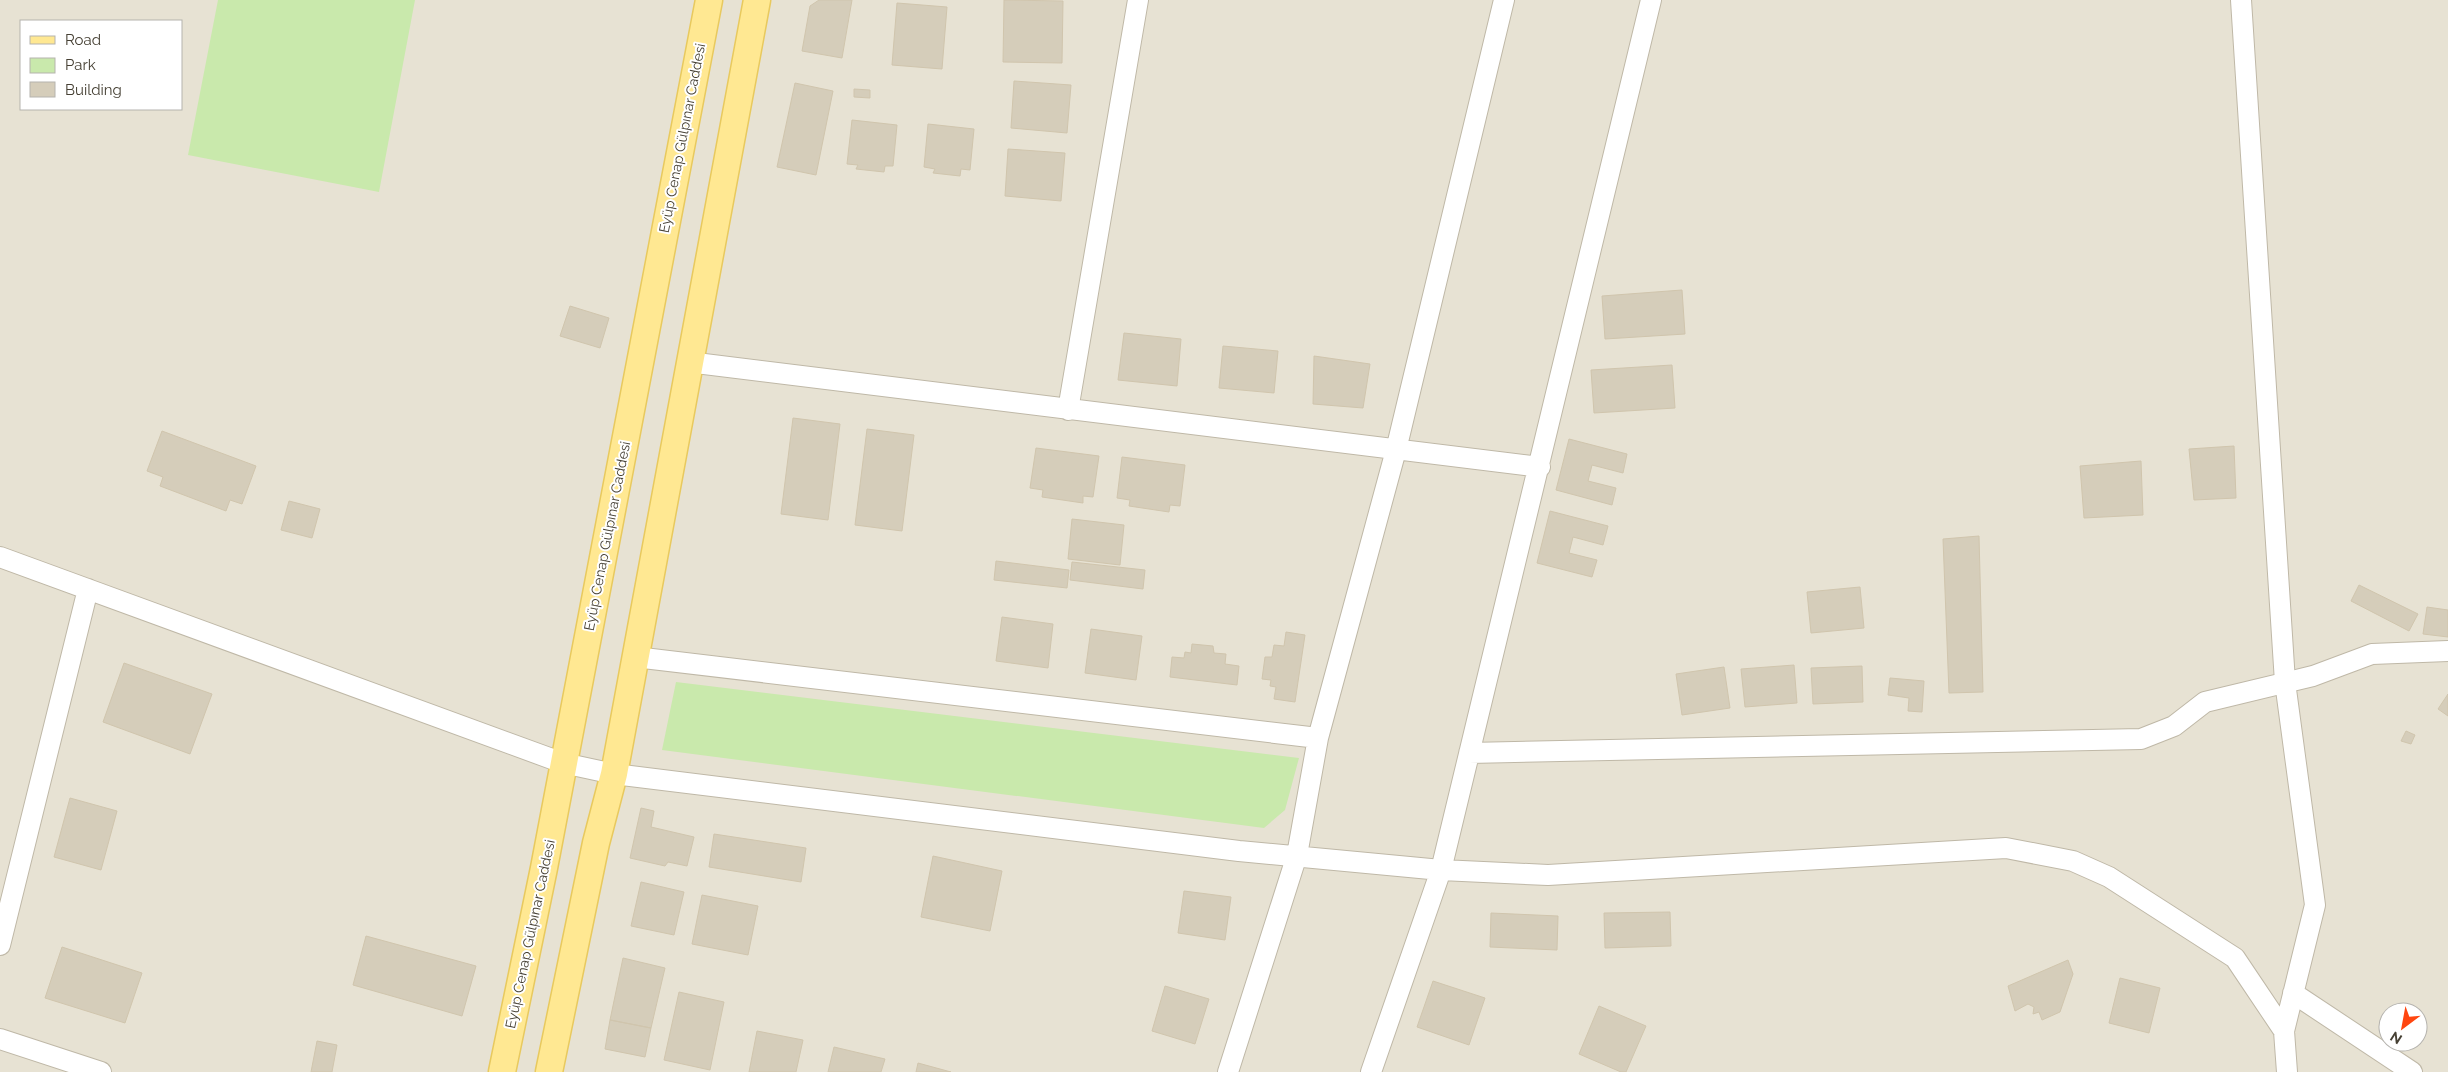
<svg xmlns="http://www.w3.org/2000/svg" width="2448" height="1072" font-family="Raleway,sans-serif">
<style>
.residential{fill:#e7e2d3;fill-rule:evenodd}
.green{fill:#c9e9ac}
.building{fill:#d5cdba;stroke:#d0c5ad}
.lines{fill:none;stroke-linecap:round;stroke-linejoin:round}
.minor-casing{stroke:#bfb8a7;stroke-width:22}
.major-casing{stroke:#e8c95e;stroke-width:29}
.minor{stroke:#fff;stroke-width:20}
.major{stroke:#ffe892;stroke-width:26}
.labels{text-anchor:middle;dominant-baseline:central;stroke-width:4;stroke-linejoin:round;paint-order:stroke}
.street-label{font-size:14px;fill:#464034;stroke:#fff}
</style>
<rect width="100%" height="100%" fill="#f3f0e5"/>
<path class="residential" d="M0,0H2448V1072H0ZM21,21H181V109H21ZM2388,1012H2418V1042H2388Z"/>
<path class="green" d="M218,0H415L379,192L188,155Z
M676,682L1299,758L1285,810L1264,828L662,750Z"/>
<path class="building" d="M819,0H852L842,58L802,51L810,6Z
M1004,0L1063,1L1062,63L1003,62Z
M897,3L947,7L942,69L892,65Z
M1014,81L1071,85L1067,133L1011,128Z
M795,83L833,91L816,175L777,167Z
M854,89L870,90V98L854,97Z
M852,120L897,125L893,166H885L884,172L856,169L858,165L847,164Z
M928,124L974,129L970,170L961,169L960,176L933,173L935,169L924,167Z
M1008,149L1065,153L1061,201L1005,196Z
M1682,290L1685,334L1605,339L1602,296Z
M570,306L609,318L600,348L560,336Z
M1124,333L1181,339L1177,386L1118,380Z
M1223,346L1278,351L1274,393L1219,388Z
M1314,356L1370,364L1363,408L1313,404Z
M1672,365L1675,408L1594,413L1591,370Z
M793,418L840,424L828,520L781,514Z
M867,429L914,435L902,531L855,525Z
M162,431L256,466L242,504L230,500L226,511L160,486L163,477L147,471Z
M1569,439L1627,454L1623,473L1592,465L1588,481L1616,488L1612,505L1556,490Z
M2234,446L2236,498L2194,500L2189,449Z
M1036,448L1099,456L1093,497L1083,496V503L1042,497L1043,490L1030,488Z
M1122,457L1185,465L1180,506L1170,505L1169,512L1129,506L1130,500L1117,498Z
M2141,461L2143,515L2084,518L2080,466Z
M289,501L320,509L312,538L281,530Z
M1550,511L1608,526L1603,545L1573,537L1569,553L1597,560L1592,577L1537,563Z
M1072,519L1124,525L1120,565L1068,559Z
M1979,536L1983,692L1949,693L1943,539Z
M996,561L1069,570L1067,588L994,580Z
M1072,562L1145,570L1143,589L1070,580Z
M2359,585L2418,614L2409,631L2351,601Z
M1860,587L1864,628L1811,633L1807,592Z
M2427,607L2448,610V637L2423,634Z
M1002,617L1053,624L1048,668L996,661Z
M1091,629L1142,636L1136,680L1085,673Z
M1286,632L1305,635L1295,702L1274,699L1276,687L1270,686L1271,680L1262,679L1265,657H1272L1274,645L1284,646Z
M1192,644L1213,646L1214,653L1226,654L1225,664L1239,666L1237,685L1170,677L1172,657L1184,658L1185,652L1191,653Z
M124,663L212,694L190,754L103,722Z
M1794,665L1797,703L1745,707L1741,669Z
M1862,666L1863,702L1813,704L1811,668Z
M1724,667L1730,708L1682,715L1676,674Z
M1890,678L1924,681L1922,712L1908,711L1909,698L1888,695Z
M2448,694V716L2438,709Z
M2406,731L2415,735L2411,744L2401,741Z
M70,798L117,811L101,870L54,857Z
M641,808L654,811L651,827L694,837L687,866L668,862L665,866L630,858Z
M714,834L806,848L801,882L709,867Z
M933,856L1002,871L990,931L921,917Z
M641,882L684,892L674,935L631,926Z
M1184,891L1231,897L1225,940L1178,933Z
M702,895L758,906L748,955L692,944Z
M1670,912L1671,946L1605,948L1604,913Z
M1491,913L1558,916L1557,950L1490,947Z
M366,936L476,966L462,1016L353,985Z
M62,947L142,973L125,1023L45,998Z
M623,958L665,968L651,1028L610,1020Z
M2068,960L2073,974L2060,1012L2042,1020L2039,1012L2033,1014L2034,1007L2028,1004L2015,1011L2008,986Z
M2120,978L2160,988L2149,1033L2109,1023Z
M1433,981L1485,998L1469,1045L1417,1027Z
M1165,986L1209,999L1195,1044L1152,1031Z
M679,992L724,1002L710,1070L664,1060Z
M1599,1006L1646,1026L1626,1072H1621L1579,1054Z
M610,1020L651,1028L645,1057L605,1049Z
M757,1031L803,1040L796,1072H749Z
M317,1041L337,1045L332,1072H311Z
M834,1047L885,1059L881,1072H828Z
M918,1063L951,1072H916Z"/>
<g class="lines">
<defs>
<path id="minor" d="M2241,0L2285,682L2315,905L2284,1031
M688,362L1540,467
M1068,410L1138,0
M0,557L563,763L614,774L1239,851L1441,870L1548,875L2006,848L2073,861L2109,877L2235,958L2284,1031L2287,1072
M635,657L1318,738
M1469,753L2141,739L2174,726L2205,702L2313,676L2372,654L2448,651
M0,945L88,589
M2293,993L2412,1072
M0,1039L101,1072
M1228,1072L1297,855L1318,738L1396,450L1504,0
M1371,1072L1441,870L1651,0"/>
<path id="major" d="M502,1072L544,868L709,0
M549,1072L596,843L614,774L757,0"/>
</defs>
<use href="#minor" class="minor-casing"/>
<use href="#major" class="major-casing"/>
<use href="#minor" class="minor"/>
<use href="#major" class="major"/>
</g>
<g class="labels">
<g class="street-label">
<text transform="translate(682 138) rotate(-79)">Eyüp Cenap Gülpınar Caddesi</text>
<text transform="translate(607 536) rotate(-79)">Eyüp Cenap Gülpınar Caddesi</text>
<text transform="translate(530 934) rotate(-78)">Eyüp Cenap Gülpınar Caddesi</text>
</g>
</g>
<rect x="20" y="20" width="162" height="90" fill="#ffffff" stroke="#b5b3ae"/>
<rect x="30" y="36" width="25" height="8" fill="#ffe892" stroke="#b5b3ae"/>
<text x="65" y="45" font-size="15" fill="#464034">Road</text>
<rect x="30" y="58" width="25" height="15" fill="#c9e9ac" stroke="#b5b3ae"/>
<text x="65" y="70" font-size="15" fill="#464034">Park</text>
<rect x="30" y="82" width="25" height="15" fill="#d5cdba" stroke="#b5b3ae"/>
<text x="65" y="95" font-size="15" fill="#464034">Building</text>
<g transform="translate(2403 1027) rotate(212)"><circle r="24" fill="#ffffff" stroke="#b5b3ae"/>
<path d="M0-4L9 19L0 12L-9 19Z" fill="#ff4610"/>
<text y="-8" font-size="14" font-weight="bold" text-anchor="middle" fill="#464034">N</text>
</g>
</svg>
